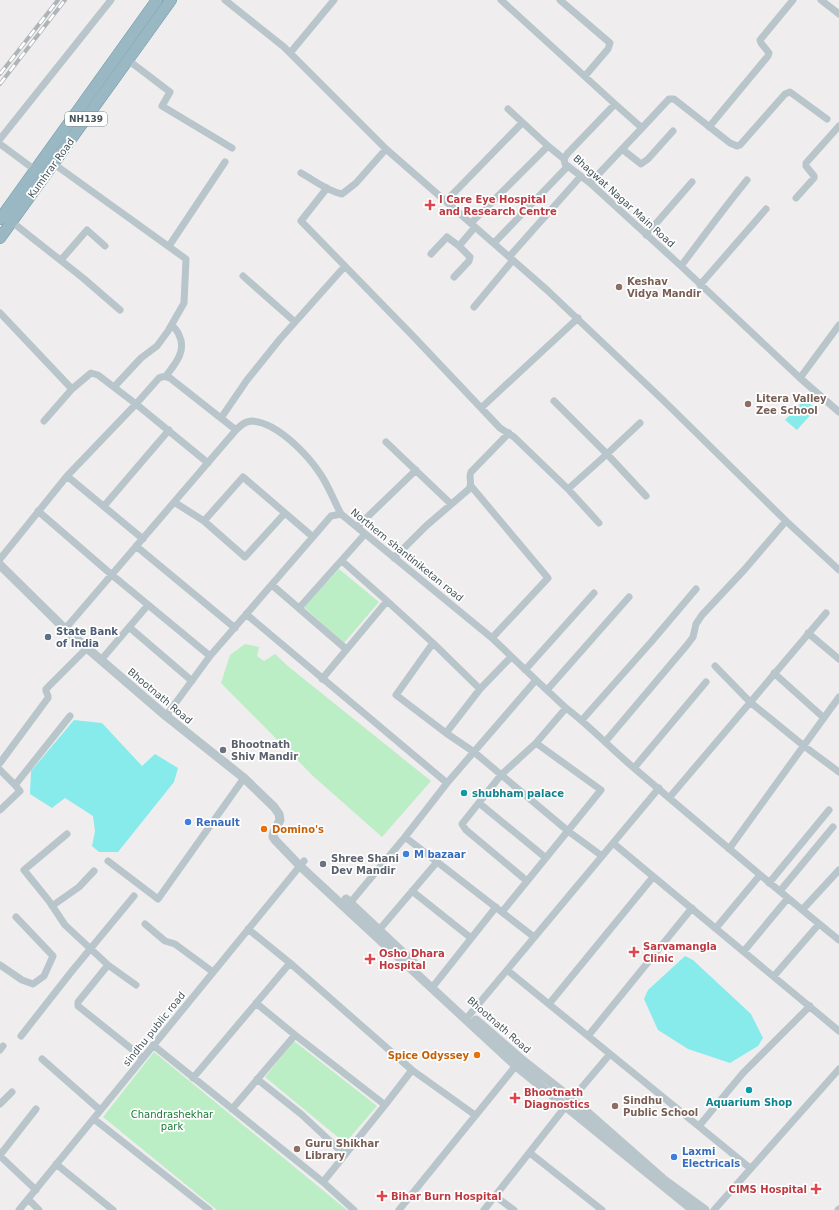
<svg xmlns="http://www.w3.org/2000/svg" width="839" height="1210" font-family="'DejaVu Sans',sans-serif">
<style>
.green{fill:#bbeec4}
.water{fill:#88ebeb}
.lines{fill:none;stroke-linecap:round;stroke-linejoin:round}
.trunk-casing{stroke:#7097a8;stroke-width:12}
.minor{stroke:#b8c5cb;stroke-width:7}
.tertiary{stroke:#b8c5cb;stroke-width:9}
.trunk{stroke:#99b8c4;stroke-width:11}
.rail-casing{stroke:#afb4b8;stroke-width:4}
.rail{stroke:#fff;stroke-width:2.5;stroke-dasharray:8;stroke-linecap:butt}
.health-dot{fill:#e0444e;stroke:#fff;stroke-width:1.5}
.education-dot{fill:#8d6e63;stroke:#fff;stroke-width:1.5}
.service-dot{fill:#5c6f8a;stroke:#fff;stroke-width:1.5}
.worship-dot{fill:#6b7280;stroke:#fff;stroke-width:1.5}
.culture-dot{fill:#0f9aa8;stroke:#fff;stroke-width:1.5}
.shop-dot{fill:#3f7fe0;stroke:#fff;stroke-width:1.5}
.food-dot{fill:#e8710a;stroke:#fff;stroke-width:1.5}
.labels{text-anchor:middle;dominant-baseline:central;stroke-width:3.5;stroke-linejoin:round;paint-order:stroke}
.shield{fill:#fff;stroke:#7e888c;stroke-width:1}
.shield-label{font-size:9px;font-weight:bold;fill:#46555b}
.street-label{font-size:10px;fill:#46555b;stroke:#fff}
.health-label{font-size:10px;font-weight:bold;fill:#be3a42;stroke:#fff;text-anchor:start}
.education-label{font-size:10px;font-weight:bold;fill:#785e54;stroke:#fff;text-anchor:start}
.service-label{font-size:10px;font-weight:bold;fill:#4e5e75;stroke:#fff;text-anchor:start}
.worship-label{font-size:10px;font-weight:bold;fill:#5b616d;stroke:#fff;text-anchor:start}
.culture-label{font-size:10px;font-weight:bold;fill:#0d838f;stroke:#fff;text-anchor:start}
.shop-label{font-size:10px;font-weight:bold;fill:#366cbe;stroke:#fff;text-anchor:start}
.food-label{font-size:10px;font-weight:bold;fill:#c56008;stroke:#fff;text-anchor:start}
.park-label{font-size:10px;fill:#177b33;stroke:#fff}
</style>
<rect width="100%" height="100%" fill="#f0edee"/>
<path class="green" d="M339,569L379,602L344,643L304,607Z
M245,644L259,647L257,656L264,661L275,654L289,667L431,781L382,837L313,776L221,683L230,655Z
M294,1041L377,1106L345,1143L265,1077Z
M154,1052L347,1210H217L103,1117Z"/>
<path class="water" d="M805,399L816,409L797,430L785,420Z
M74,720L102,723L142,766L155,754L178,768L174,782L118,852H99L92,846L95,831L93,816L65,798L52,808L30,794L31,771Z
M685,956L693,960L751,1014L763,1038L758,1046L730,1063L688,1049L658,1030L644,999L648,990Z"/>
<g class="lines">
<defs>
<path id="trunk" d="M0,219L157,0
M0,238L171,0"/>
</defs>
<use href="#trunk" class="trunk-casing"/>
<path class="minor" d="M225,0L284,47L386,149L547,290L664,401L786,521L839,570
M501,0L615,104L567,154L564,159L565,164L590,183L681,266L800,378L839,412
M560,0L610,43L608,49L585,76
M821,0L839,14
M290,53L334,0
M128,60L170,92L162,106L232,148
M508,109L548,146L564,159
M709,127L768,56L769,53L761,43L760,40L793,0
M642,128L669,99H674L730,143L737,146L740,145L785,94L790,92L827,119
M0,139L111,0
M0,144L35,170
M622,149L641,164L648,159L673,131
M54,164L186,259L184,303L168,331L157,346L141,358L114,387
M301,173C314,180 327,191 342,194L356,183L386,149
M590,183L642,128L615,104
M327,188L301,221L412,335L500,428L514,437L568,489L599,523
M796,198L814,178V176L806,166V163L839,126
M446,201L522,123
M12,222L83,278L120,310
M471,223L548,146
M646,235L692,182
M494,243L568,166
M169,246L225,162
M431,254L447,237L459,246
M509,257L581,176
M61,260L87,230L105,246
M681,266C703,237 724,208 747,180
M243,276L295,322
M454,277L469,261L470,257L459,246L475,227
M700,285L766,209
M474,307L513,260
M0,313L72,389
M166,376C175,364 187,351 179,335C178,331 174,328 172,325
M800,378L839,325
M554,401L607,454L568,489
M481,408L578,318
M221,418L247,380L280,339L345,266
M44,421L72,389L91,373L98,375L136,404L159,378C163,376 166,376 170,378L236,430
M640,423L607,454L646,496
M386,442L451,504
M67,476L136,404L208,463
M471,486L548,578L492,638
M174,502L204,521L243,477L313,537
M104,506L169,430
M38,511L112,575L210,656
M204,521L245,557L285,513
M357,527L416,470
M136,546L235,628
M394,558L426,526L469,489C473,483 468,478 471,472L509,433
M0,559L67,476L143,539
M342,561L387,601
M272,585L346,649
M299,608L365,534
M246,614L447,783
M129,627L192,681
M65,629L236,430C240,426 245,421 252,421C277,422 308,455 321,475C329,487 334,501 341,514
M808,633L839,659
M433,643L396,695L446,733
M101,660L148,605
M715,666L750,702L804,746L839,772
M525,670L594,593
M774,673L824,718
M322,679L387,601L433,643L480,689L446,733L474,752L568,831L602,856
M536,680L566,708
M480,689L511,657
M547,690L629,597
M166,716L210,656L331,516L341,514L492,638L536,680L447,783L405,837L350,903L347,905
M582,720L652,641L696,589
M605,742L687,645L693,637L696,624L702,615L745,569L786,521
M0,763L48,698C49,695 45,692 46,689L87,648
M634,768L706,682
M0,770L15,785L20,791L0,810
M15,785L70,716
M669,798L826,613
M479,803L546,858
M67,834L24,870L49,901L65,925L108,965L136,985
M405,837L534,937
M613,843L839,1031
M729,849L839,697
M108,861L158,899L244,778
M527,881L466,830L462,824L501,775L536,743
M769,883L829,810
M412,891L471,938
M780,891L833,827
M52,906L79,887L94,871
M802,910L839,870
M502,912L601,790L536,743L566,708C590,726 611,749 634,768C702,826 770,884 839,940
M145,924L165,941L175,944L213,972
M716,928L760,875
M248,929L290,963L412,1070L475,1115
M379,930L437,862
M744,951L788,898
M0,965L22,980L33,984L44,976L53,956L16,917
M108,965L78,1002V1006L143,1058
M507,970L750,1168
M774,976L819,924
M435,984L496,907
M256,1003L295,1035
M549,1004L653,877
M466,1019L659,788
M21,1036L72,971L134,896
M588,1036L692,908
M153,1045L323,1182L354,1210
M0,1050L3,1046
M42,1059L100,1110
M193,1078L290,963
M257,1079L301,1114L345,1155
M0,1104L12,1092
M385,1105L412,1070
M232,1109L295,1035L385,1105L323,1182
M94,1119L209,1210
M699,1126L743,1073L810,1006
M530,1153L602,1210
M0,1155L36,1109
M0,1156L36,1190
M56,1164L113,1210
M495,1196L514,1210
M28,1199L39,1210
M19,1210L304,861
M399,1210L518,1063
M484,1210L566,1106L610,1054
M714,1210L839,1069
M838,1210L839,1209"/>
<path class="tertiary" d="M0,565L65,629L87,648L166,716L244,778L274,807L279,814L280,820L274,832L273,837L276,841L300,866L516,1066L693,1210
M346,899L414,963
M476,1020L521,1059L572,1099L664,1180L705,1210"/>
<use href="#trunk" class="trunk"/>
<defs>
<path id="rail" d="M0,74L58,0
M0,84L65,0"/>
</defs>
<use href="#rail" class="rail-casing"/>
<use href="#rail" class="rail"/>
</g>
<g class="health-dot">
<path d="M428 199h4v4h4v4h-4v4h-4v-4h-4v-4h4z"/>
<path d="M632 946h4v4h4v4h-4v4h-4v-4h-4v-4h4z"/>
<path d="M368 953h4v4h4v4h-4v4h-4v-4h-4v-4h4z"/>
<path d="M513 1092h4v4h4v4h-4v4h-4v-4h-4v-4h4z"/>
<path d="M814 1183h4v4h4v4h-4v4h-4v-4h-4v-4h4z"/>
<path d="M380 1190h4v4h4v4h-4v4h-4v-4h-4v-4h4z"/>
</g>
<g class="education-dot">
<circle cx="619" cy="287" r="4"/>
<circle cx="748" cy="404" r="4"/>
<circle cx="615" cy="1106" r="4"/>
<circle cx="297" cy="1149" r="4"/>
</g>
<circle class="service-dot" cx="48" cy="637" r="4"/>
<g class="worship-dot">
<circle cx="223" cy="750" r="4"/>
<circle cx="323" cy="864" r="4"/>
</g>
<g class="culture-dot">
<circle cx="464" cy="793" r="4"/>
<circle cx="749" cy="1090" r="4"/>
</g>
<g class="shop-dot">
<circle cx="188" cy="822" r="4"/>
<circle cx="406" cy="854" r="4"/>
<circle cx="674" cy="1157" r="4"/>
</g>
<g class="food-dot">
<circle cx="264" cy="829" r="4"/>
<circle cx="477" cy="1055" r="4"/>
</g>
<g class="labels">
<rect class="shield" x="65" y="112" width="42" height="14" rx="3"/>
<g class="shield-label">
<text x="86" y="119">NH139</text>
</g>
<g class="street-label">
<text transform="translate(51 168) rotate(-54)">Kumhrar Road</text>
<text transform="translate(624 201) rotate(42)">Bhagwat Nagar Main Road</text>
<text transform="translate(407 555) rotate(39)">Northern shantiniketan road</text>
<text transform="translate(160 696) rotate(40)">Bhootnath Road</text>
<text transform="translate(499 1025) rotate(41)">Bhootnath Road</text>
<text transform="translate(154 1029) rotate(-51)">sindhu public road</text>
</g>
<g class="health-label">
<text x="439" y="199">I Care Eye Hospital<tspan x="439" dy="12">and Research Centre</tspan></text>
<text x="643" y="946">Sarvamangla<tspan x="643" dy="12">Clinic</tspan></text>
<text x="379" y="953">Osho Dhara<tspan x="379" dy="12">Hospital</tspan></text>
<text x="524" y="1092">Bhootnath<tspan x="524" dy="12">Diagnostics</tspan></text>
<text x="807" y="1189" text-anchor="end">CIMS Hospital</text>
<text x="391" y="1196">Bihar Burn Hospital</text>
</g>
<g class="education-label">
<text x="627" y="281">Keshav<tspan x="627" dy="12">Vidya Mandir</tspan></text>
<text x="756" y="398">Litera Valley<tspan x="756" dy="12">Zee School</tspan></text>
<text x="623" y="1100">Sindhu<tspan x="623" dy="12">Public School</tspan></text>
<text x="305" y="1143">Guru Shikhar<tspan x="305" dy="12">Library</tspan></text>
</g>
<g class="service-label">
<text x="56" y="631">State Bank<tspan x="56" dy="12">of India</tspan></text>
</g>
<g class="worship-label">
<text x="231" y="744">Bhootnath<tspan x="231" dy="12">Shiv Mandir</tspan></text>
<text x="331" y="858">Shree Shani<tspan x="331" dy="12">Dev Mandir</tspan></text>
</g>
<g class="culture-label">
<text x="472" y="793">shubham palace</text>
<text x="749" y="1102" text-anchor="middle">Aquarium Shop</text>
</g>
<g class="shop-label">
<text x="196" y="822">Renault</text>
<text x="414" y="854">M bazaar</text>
<text x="682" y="1151">Laxmi<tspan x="682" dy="12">Electricals</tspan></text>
</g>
<g class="food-label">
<text x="272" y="829">Domino's</text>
<text x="469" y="1055" text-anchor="end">Spice Odyssey</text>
</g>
<g class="park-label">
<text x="172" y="1114">Chandrashekhar<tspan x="172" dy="12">park</tspan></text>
</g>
</g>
</svg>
